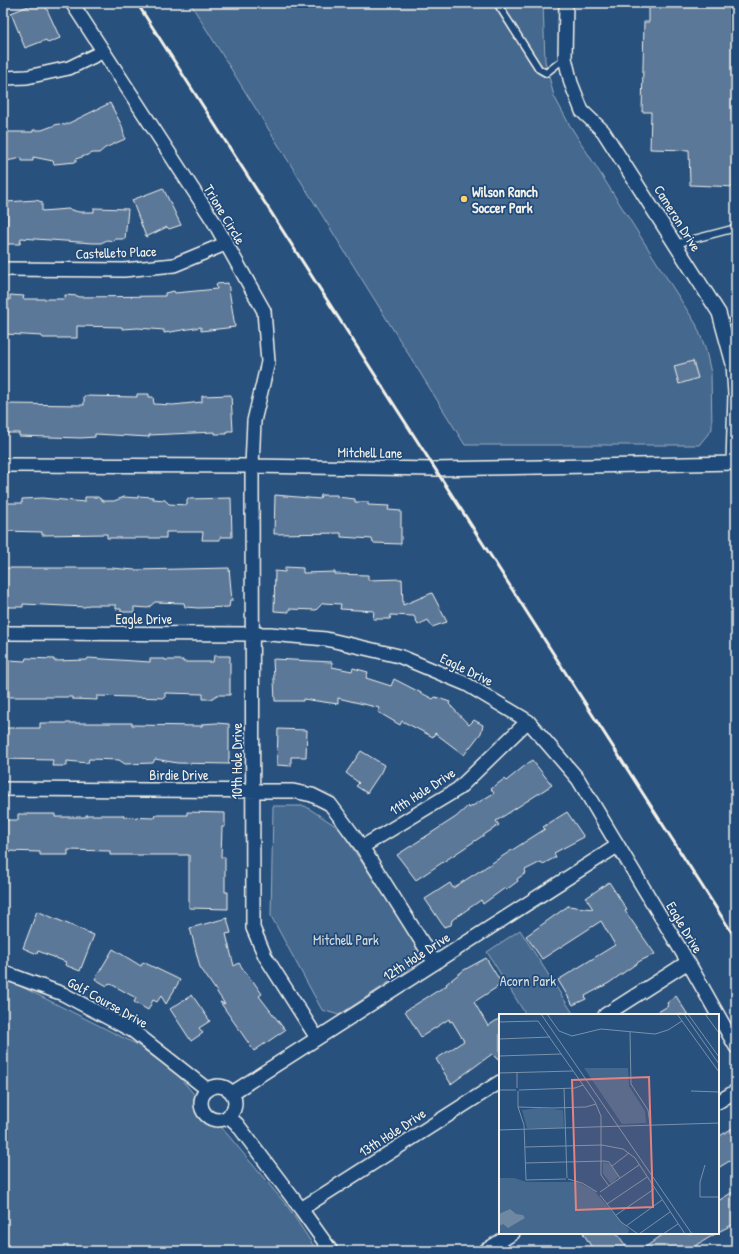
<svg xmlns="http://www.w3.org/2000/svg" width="739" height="1254" font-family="'Patrick Hand',sans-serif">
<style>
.green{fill:#45688e;stroke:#9cacbb}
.building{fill:#5b7899;stroke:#f4f1e8}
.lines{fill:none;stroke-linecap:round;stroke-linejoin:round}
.lane-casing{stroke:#f4f1e8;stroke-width:9}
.street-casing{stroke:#f4f1e8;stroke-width:16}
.lane{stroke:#1f4a7a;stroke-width:6}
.street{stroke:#1f4a7a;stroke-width:13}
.rail{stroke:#f4f1e8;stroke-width:3}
.poi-dot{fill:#ffd166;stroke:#1f4a7a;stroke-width:1.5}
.labels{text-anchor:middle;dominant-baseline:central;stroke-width:3.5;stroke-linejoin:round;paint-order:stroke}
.poi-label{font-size:14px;font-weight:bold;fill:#f4f1e8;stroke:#1f4a7a;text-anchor:start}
.street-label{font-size:14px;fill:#f4f1e8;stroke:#1f4a7a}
.park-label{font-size:14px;fill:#dadcda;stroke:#1f4a7a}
.inset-road{fill:none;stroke:#7a91a8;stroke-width:1}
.view{fill:#e4827e;fill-opacity:0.15;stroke:#e4827e;stroke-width:2}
.inset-edge{fill:none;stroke:#f4f1e8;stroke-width:2}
</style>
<rect width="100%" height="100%" fill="#28517e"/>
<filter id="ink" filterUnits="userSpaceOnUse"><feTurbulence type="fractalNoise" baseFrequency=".025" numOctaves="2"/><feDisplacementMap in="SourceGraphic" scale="8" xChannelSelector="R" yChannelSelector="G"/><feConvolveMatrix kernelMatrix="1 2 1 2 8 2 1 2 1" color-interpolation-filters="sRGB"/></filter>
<g filter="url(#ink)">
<path class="green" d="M190,3H543L545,61L554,96L569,124L696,324L705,347L711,373L712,429L699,445H465Z
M273,806H305L339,828L417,945L412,967L339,1015L322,1010L271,916Z
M520,930L574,1015H526L487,952Z
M3,981L14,983L136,1044L177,1074L288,1207L317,1251H3Z"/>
<path class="building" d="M36,3H44L60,38L48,43L46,40L25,48L11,13Z
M649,3H736V187L690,185L689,150L650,149L651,112H642L644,22H649Z
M110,103L122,126L125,139L105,148L99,153H93L76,159V162L54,164L53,161L33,157V161H22V158L6,161L7,132H33V130H42L58,124L65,125Z
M163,188L181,225L169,229L167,227L146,237L132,200Z
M36,200L42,202V211L68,209L79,212H94V208L128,209L125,239H115L114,241L107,240L101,243H93L21,238L20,244H7V202Z
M228,283L235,327L201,331V327L164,333V330L138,328L122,329V327L77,326V338H42V336L5,334L6,300H10V295L24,296L23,299H65V295L78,296V297L165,296V293L174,291L175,293L217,289L216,284Z
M693,361L698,378L679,384L674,366Z
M137,394H149V397H153L154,404L173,405L202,402V396L231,395L233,431H227V434H215V432L149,435V437L95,434V437L81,438L19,436V433H6L7,404L84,405V396L137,397Z
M275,495L320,499L321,495H337V497L355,499V502H368V505L389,506L388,510L401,511V544L373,543L372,539L341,537V533L274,534Z
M138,496L153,497V499L165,500L169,504L187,505V499L231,498L232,537H220V540H202L203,532H166V538H107V534L42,535V532L3,531V503H22V499L42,498L85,502V497H98L103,501H114L124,497L138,498Z
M285,567L303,568V573L335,572V574L368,575V580L402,579L403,605L432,593L447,622L432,627L428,620L418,625L414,616L391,615L390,619H373L374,611L340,609L341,604L323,603L316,610L289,609V612L274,611L275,571L285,572Z
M3,568H111L135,570L229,568L232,601H230L229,607L198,608L185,607L184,603L155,602L148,608L134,607V612H121V609H116V605H89L85,607L23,604V607H7V605L3,604Z
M214,656H230V695H217L211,699H203V694L165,693V698L97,696V700L72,699V697H9V660L25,661L26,658L54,659V661L87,660L88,658L150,662V659H165V660H183V662H213Z
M273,659L332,662V667L352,671L353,668L368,672L366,678L391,686L394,679L433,699L435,697L450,702L449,704L469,725L474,720L483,725L481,733L464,755L435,733L433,737L402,721L400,725L378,712L380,708L338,698V704L303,699V701H275Z
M40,723H132V725L202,726V724L216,723L229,724V764L177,763L155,759L153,763L125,764L119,760L89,759L88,763L67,761V766H52L53,760L3,759V728H40Z
M278,729L307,730L306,757H291V766L277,765Z
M361,751L384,765L381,772L367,793L356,786L359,783L346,773Z
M532,760L552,785L496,821L499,825L416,880L397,855L456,817L468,806L469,808L494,793L491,789L504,779L506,781Z
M187,812L225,813V827H222L221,857H225V892H228V909L189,908V855H110V851L68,850V855H40V852L5,851L6,820H18V814H55V817H86V815H124V817L154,818L155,815H187Z
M567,812L584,837L554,853L556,857L543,864L541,862L525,870L526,873L517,879L518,881L506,890L505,888L483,904L481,900L452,920L451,925L444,927L425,899L450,883L453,888L545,829L543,827Z
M609,882L627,910L625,911L655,954L640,961L609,983L585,996L586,999L573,1005L558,980L615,945L601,921L542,959L526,936L568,906L593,909L586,898Z
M37,911L94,935L80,971L65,965L66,962L38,951L37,954L23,948Z
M227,918L231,933L226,934L234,966L239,963L252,982L253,981L262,994L259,996L285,1030L254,1051L220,1002L225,1004L200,967L190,928Z
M113,949L141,966L143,962L180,980L166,1004L161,996L157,1002L153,1000L148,1010L134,1002L136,998L109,983L107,986L95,979Z
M486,958L502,984L474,1002L488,1026L500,1018V1062L492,1054L451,1084L436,1059L464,1041L452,1021L450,1022L449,1019L421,1037L405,1011L447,985L446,984L464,970Z
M192,995L210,1021L199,1028L203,1033L191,1041L170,1009Z
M676,996L688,1015H653L668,1006L667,1003Z
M736,1126V1157L718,1168V1137Z
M736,1190V1223L718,1232V1201Z
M583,1233H617L629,1251H594Z
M665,1233H717L687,1251H640Z"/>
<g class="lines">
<defs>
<path id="lane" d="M497,3L539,69L546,73L565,58
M675,244L736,228"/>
<path id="street" d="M72,3L214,222L264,311L268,362L254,421L252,466L253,928L265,956L317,1038
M566,3L565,58L571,83L582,111L603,131L719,313L733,364L735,394L733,463
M3,78L27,77L69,68L102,52
M3,269L124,270L174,265L225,244
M3,465L252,466L434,469L736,463
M3,633L270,634L326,639L399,656L466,684L528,721L578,779L688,962L736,1047
M3,789L293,791L312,795L330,804L362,847L435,963
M362,847L458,789L528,721
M3,972L63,994L133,1031L208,1090
M605,1015L688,962
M201 1103a17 17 0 1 1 34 0a17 17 0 1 1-34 0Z
M232,1093L617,846
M718,1102L736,1091
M228,1116L237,1124L301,1209L331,1251
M301,1209L500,1082
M485,1251L513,1233"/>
</defs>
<use href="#lane" class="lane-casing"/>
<use href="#street" class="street-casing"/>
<use href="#lane" class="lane"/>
<use href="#street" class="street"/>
<path class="rail" d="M137,3L736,939"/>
</g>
</g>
<circle class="poi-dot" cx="464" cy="199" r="4"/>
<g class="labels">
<g class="poi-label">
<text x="472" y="191">Wilson Ranch<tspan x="472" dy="16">Soccer Park</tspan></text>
</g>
<g class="street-label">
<text transform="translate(225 214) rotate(59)">Trione Circle</text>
<text transform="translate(678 218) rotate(58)">Cameron Drive</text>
<text transform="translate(116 252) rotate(-2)">Castelleto Place</text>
<text transform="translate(370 452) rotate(1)">Mitchell Lane</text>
<text x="144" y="618">Eagle Drive</text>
<text transform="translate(467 669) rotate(26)">Eagle Drive</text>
<text transform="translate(236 761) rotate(-90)">10th Hole Drive</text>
<text x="179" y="774">Birdie Drive</text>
<text transform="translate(422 791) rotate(-33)">11th Hole Drive</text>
<text transform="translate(685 927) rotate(59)">Eagle Drive</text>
<text transform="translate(416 956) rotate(-33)">12th Hole Drive</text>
<text transform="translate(108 1002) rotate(29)">Golf Course Drive</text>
<text transform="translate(392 1132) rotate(-33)">13th Hole Drive</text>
</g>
<g class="park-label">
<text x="346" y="939">Mitchell Park</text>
<text x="528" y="980">Acorn Park</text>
</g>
</g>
<g transform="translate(499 1014)">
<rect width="220" height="220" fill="#28517e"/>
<path d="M85,54H129L130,72L146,97L147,109L123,110ZM40,94L64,96L65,114H28L23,96ZM104,148L111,150L120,162L112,170L104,160ZM0,164H15L28,168H78L95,177L130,216L129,220H0Z" fill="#45688e"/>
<path d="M11,195L17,200L24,201L26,204L9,214L4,210L0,212V200Z" fill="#6e88a2"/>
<path class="inset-road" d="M42,0L193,220M48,0L60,17L73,22L102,15L156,20L169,16L183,7M178,0L220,58M185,0L220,50M189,0L220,43M206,0L220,19M0,8L39,7L96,88L102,102V161L110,172M131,18L132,70L149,96L151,111M0,25L51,23M0,42L62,40M0,59L74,57M18,59V74M65,74L68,164M0,76H17M20,76L76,74L84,71M19,77V93L25,111L27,166L67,165M192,77L220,78M19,93L54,94L87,93L97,90M0,116L220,109M26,133L103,131L124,135L136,144L186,220M26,149L106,147L110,148L121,164M206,151L201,168V183H220M113,152L130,139M69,165L83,169L98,178M101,178L140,151M101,181L122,208L139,220M108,190L148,163M117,201L155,175M127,212L163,186M140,220L171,198M164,220L179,210"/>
<path class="view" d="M150,63L154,193L77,196L73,66Z"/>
<rect width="220" height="220" class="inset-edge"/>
</g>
<rect width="739" height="1254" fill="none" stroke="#1f4a7a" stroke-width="16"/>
<rect x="8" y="8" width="723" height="1238" fill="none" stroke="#f4f1e8" stroke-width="1.5" filter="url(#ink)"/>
</svg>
